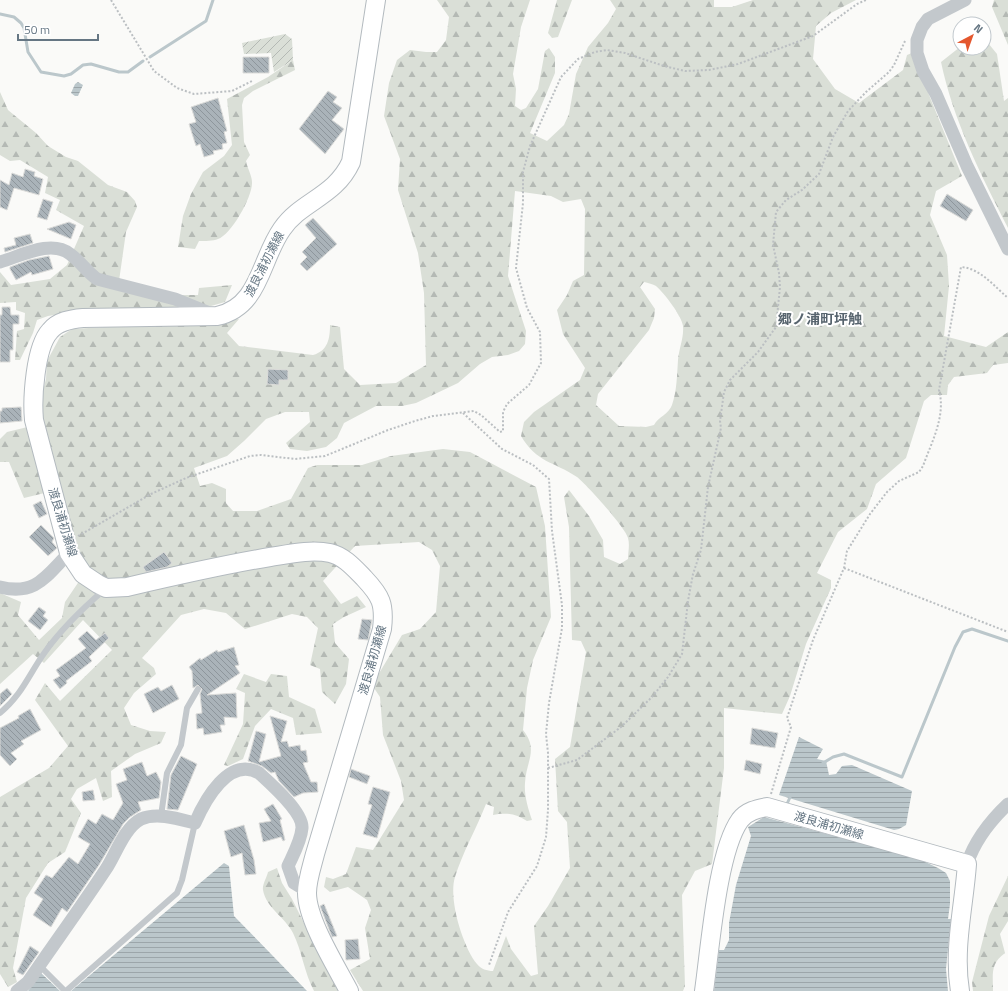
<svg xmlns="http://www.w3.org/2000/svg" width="1008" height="991" font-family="'Titillium Web','Noto Sans JP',sans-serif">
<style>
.forest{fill:url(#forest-firs);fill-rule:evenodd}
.garden{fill:url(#garden-furrows)}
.water{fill:url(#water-rules)}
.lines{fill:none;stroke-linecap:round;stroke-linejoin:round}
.stream{stroke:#bbc7cb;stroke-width:3}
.building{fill:url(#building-back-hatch);stroke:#dcdcda}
.secondary-casing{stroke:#b3babf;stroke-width:20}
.path{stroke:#bbbfc2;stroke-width:2;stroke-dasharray:2 2;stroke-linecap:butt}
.service{stroke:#c3c8cc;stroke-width:6}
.minor{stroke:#c3c8cc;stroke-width:13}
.secondary{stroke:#fff;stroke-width:18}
.labels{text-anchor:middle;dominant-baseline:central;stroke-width:4;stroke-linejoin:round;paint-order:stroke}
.street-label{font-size:12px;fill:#657683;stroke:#fff}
.quarter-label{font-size:14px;font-weight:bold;fill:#57646e;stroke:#fff}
</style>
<defs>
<pattern id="forest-firs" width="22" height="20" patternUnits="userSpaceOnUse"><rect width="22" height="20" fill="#dadfd7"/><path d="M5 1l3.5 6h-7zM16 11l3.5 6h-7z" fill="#b4b9b4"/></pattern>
<pattern id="garden-furrows" width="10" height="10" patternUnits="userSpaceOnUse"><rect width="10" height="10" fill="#dadfd7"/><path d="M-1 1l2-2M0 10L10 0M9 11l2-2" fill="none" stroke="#b4b9b4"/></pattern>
<pattern id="water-rules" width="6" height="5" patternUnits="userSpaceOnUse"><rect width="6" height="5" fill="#bbc7cb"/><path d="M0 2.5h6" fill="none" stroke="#9ca6aa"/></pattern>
<pattern id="building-back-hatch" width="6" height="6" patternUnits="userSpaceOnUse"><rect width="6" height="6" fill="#aab3b9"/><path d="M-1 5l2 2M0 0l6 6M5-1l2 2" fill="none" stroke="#8e969c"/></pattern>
</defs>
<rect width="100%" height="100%" fill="#fafaf8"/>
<path class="forest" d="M437,0H530L521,27L513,74L516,89L515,106L521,110L526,108L538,89L545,51L549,48L555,57V73L530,133L547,141L564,125L569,114L576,74L588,47L608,23L616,9L610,0H714V7H732L753,0H856L831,13L816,26L813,59L835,89L859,103L903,70L907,55L912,53L962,176L936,191L930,215L947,255L949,286L944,336L986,347L1008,332V363L993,365L987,373L954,377L948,385L947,395H931L924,401L906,458L876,484L867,509L838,532L817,573L831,580V588L806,644L790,696L782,714L724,708V768L712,864L695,871L682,895L685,986L683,991H363L350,970L370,959L365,928L371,910L367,900L348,887L330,892L324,887L326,877L333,879L346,874L356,847L373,850L404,800L401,781L383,735L380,697L372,685L402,635L420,629L436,612L440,566L432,550L419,542L355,546L323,581L341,604L357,596L366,607L344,617L333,624L335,643L349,659L346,684L335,704L322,692L320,669L310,665L318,628L307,617L292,614L245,629L226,613L204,609L181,615L142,658L154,668L156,674L134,693L124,708L131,725L150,731L166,732L161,743L135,754L111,771L112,797L103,801L96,778L77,789L71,799L81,813L65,852L48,863L26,898L13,968L17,982L8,987L0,974V797L49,768L68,746L35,700L45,683L60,701L112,650L83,620L44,663L33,654L0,684V593L21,602L18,615L39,640L62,618L65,602L88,568L78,555L61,489L24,498L9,462H0V439L7,432L40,424V402L46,379L47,361L60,337L72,329L239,319L227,333L239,346L313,355C328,351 330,338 330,325L340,327L344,369L360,385L396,383L426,365L424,293L418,253L398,190L400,159L384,116L389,83L397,60L410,50L426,52H437L446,40L449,17ZM515,191L551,196L563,202L581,199L585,209L584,275L573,281L567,295L557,310L563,334L585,368L580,380L534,412L524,422L521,436C537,463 553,461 577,477C586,484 625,527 628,538C630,545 628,552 628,559L620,564L604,557L603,540L589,516L569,490L564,497L569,527L572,640L581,641L586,652L570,747L555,759L558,811L567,822L570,868L548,906L534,926L538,974L531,976L511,949L506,936L493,971C487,971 481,969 477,964C463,947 448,899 455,877C462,854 477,827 486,804L494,807L493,815C506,812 516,814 527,821L532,820C528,809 524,795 525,783C526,761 539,750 523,730L527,688L533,660L551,617L545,526L536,487L470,452L443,449L391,456L362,465H317L308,468L291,499L257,511H233L226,503V489L212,483L200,486L194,468L227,456L244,441L266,419L285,412H309L310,422L286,443L290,449L307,451L326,447L337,438L344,423L376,406H402L416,403L458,383L480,364L492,357L508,355L519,351L525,344L526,331L508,276ZM644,282C648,283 653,284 656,286C664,293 682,316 683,326C684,338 679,348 678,360C677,374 677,391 672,405C669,414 658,417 654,425L646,427L619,426L596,405L598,394L649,330L654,318L655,309L640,287Z
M557,0H572L558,37L552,38L548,33Z
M994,0H1008V45L992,7Z
M984,38L997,54L1004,101L1008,98V228C981,175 953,120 941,62L960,47V48H984Z
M293,60L295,70L253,91L244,98L242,105L244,142L250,155L246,161C247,167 252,176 252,182C253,196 231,235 218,239C213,241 205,241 199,241L195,249L178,247L183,216L191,194L203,172L224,156L232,145L227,99L268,77Z
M0,92L8,110L36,133L48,146L66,157L78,161L108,185L127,192L135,201L137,207L126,232L119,281L178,295H198L199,288L232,285L225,302L190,312L91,309L48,316L37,320L33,333L20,360H15L17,331L24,329L25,313L16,310V302L0,303V272L11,285L50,279L67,265L84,226L56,210L60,200L45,193L48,177L20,160L10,161L0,155Z
M244,674L266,682L271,674L287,676L289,697L315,709L322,733L296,735L293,718L271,709L255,726L243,759L228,766L224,765L243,724L245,693L236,689Z
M277,868L282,883L292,899L338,991H314C304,972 302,951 293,933C285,917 266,908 263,890C262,885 267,877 268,872Z
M1008,876V921L1000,934L1005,953C990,964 993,974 993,991H973L972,982L989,916Z"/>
<path class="garden" d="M285,34L292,39L293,60L274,72L271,53L244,54L242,43Z"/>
<path class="water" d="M78,82L83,85L78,96H75L71,93L75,84Z
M799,737L823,749L817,759L826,761L829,775L836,774L842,766L852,765L912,791L906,825L899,829L894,830L779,795Z
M764,817L919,859L938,868L946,873L950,881V904L948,919H951L946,969L948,991H714L719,950H724L729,940V923L736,885L751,836L748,827Z
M224,863L229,866L234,916L307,991H71Z
M41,973L60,991H28Z"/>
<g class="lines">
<path class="stream" d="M0,14L14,17L21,23L24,28L28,52L41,72L64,76L71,74L83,65L91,64L119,72H128L143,61
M150,57L206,21L213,0
M823,763L833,757L844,754L902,777L955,647L963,632L972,629L1008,641
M787,804L791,795"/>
</g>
<path class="building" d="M243,57H269V73H243Z
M328,91L337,97L333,102L342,108L332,120L344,129L325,154L299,129Z
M218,98L227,131L224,132L227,143L222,144L223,149L213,151L214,154L204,157L200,144L196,146L189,124L196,122L191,107Z
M25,169L35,172L34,176L43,179L39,195L14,188L7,210L0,207V180L9,185L12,173L23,177Z
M947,194L973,210L966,221L940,206Z
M43,199L53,202L47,220L37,217Z
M313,218L337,244L307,271L300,264L307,257L302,252L316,238L305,225Z
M69,222L76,225L71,239L47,229Z
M30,234L33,243L5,252L4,248L16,245L14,238Z
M49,256L53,269L32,275L31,272L16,280L10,269V267L29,260Z
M2,307H10L11,315H19V324H13V350H10V362H0V315H2Z
M268,369L288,370V380H279V385L267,384Z
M21,407L22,421L0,423V411H2V408Z
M41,501L47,514L39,518L33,505Z
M41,525L54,538L52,542L57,548L48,556L29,537Z
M164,552L172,563L167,567L146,572L143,567Z
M39,607L46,612L43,616L48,620L40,630L28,621Z
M362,619L372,620L368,640L358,639Z
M87,631L96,640L105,633L109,638L89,657L92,661L66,681L67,683L60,689L53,680L60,676L56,670L86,648L78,639Z
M234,647L239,665L235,666L240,673L207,695L236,693L237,718L224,717L225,725H220L222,732L204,735L203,728L197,729L196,714L202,713L200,694L202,689L198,685L193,688L192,671L189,667L200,658L201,660L217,650L218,652Z
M172,685L179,699L153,713L144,694L158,687L161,691Z
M7,688L12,694L0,706V694Z
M30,709L41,730L21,741L24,744L11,753L17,759L10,766L0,755V728L19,718L18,716Z
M270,716L287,721L281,742L287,741L289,747L300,745L301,751L306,750L308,762L303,763L311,782H317L318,792L303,793L294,797L279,781L275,772L271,773L262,766L248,761L256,731L266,734L259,762L281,756Z
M752,728L778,733L775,748L750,744Z
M181,756L197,764L178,810L167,809L171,775Z
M746,760L762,764L760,774L744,770Z
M142,762L147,776L156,772L161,782L159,798L138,802L141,810L130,817L123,824L99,865L67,912L62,908L51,927L33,915L43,899L34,893L46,875L52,878L69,857L78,864L90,844L78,837L88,819L96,824L102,814L113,820L123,803L116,784L127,780L123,769Z
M351,769L370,776L367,784L349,777Z
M373,787L390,792L377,838L363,834L372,805L368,804Z
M93,790L95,800L83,801L82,792Z
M273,804L282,819L280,820L285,840L283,841L281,837L263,842L259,823L271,821L264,809Z
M244,825L254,860L256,874L245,875L242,853L231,857L224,831Z
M324,904L337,936L332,937L320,906Z
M358,939L360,959L346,960L345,940Z
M30,946L39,952L23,975L17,972Z"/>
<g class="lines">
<defs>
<path id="secondary" d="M349,991C336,966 307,920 307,893C307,880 312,866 315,854L382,629C385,604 381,596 364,578C355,569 344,556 330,553C311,549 289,554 270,557C222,565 174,576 127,587L106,588L98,584L83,574L69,553L34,420C32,399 35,347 50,331C58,321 71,319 83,318L217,316C260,307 260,260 282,229C301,201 335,197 351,162L376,0
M704,991C710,950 717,852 740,820C747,811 757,809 767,807L967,864C964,906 953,949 960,991"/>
</defs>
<use href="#secondary" class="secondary-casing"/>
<path class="path" d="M111,0L154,71L177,88L194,94L232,91L252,81
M463,413L502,449L533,465L549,479L552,531L562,605V628L549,703L546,734L548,753V810L546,837L537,866L508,912L489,965
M78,536L151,494L186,478L250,456L261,455L295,459L325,456L388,430L415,421L433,416L474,411L481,415L500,432L503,431V412L507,404L529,385L541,363L540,332L527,308L516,268L523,203V172L530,146L561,77L578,59L595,52L607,50L625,53L664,66L685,71L709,70L738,64L813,36L857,4L866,0
M844,568L1008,632
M548,768L577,760L621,727L652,697L668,677L682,654L688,601L693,574L701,550L708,487L721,428L720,421L724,392L730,380L758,352L776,327L780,287L779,273L773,245L776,212L786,200L802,190L819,174L833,137L848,111L866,92L889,72L894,65L905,41
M771,794L791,727L787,718L813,640L844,568L847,551L870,514L887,492L899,481L919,472L923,466C932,441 946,416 939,390L961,267C980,268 995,287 1008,298"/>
<path class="service" d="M0,713C22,695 29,674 45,652C62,628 82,609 104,590
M161,816L167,773L181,745L187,708L198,689
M39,965L65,991
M66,991L177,893L182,880L195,823"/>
<path class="minor" d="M965,0L928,19L922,27L917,40V53L923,71L936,94L967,166L1008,249
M0,262C21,256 51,239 70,254C80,261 87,272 97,279L175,299L212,314
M0,587C36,596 46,576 69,553
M967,864C975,840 990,821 1008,804
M17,991L28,982C54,944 81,907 106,869C116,854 124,828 141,819C157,812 179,819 195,823C205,800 229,756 259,773C271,784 303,812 302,828C301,841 293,855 288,866L294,883L307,891"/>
<use href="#secondary" class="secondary"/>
</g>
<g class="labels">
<g class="street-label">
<text transform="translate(264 264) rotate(-63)">渡良浦初瀬線</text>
<text transform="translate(63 522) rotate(73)">渡良浦初瀬線</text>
<text transform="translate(372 660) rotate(-74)">渡良浦初瀬線</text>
<text transform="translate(829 825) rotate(16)">渡良浦初瀬線</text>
</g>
<g class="quarter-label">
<text x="820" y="318">郷ノ浦町坪触</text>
</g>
</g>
<g transform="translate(972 36) rotate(41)"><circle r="19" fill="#ffffff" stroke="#c1c8cd"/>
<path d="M0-3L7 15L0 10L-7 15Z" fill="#e4572e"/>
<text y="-6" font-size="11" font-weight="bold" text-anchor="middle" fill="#657683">N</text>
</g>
<path d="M18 34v6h80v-6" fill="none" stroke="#657683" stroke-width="2"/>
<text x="24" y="34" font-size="12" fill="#657683" stroke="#ffffff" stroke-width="3" paint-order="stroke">50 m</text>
</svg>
